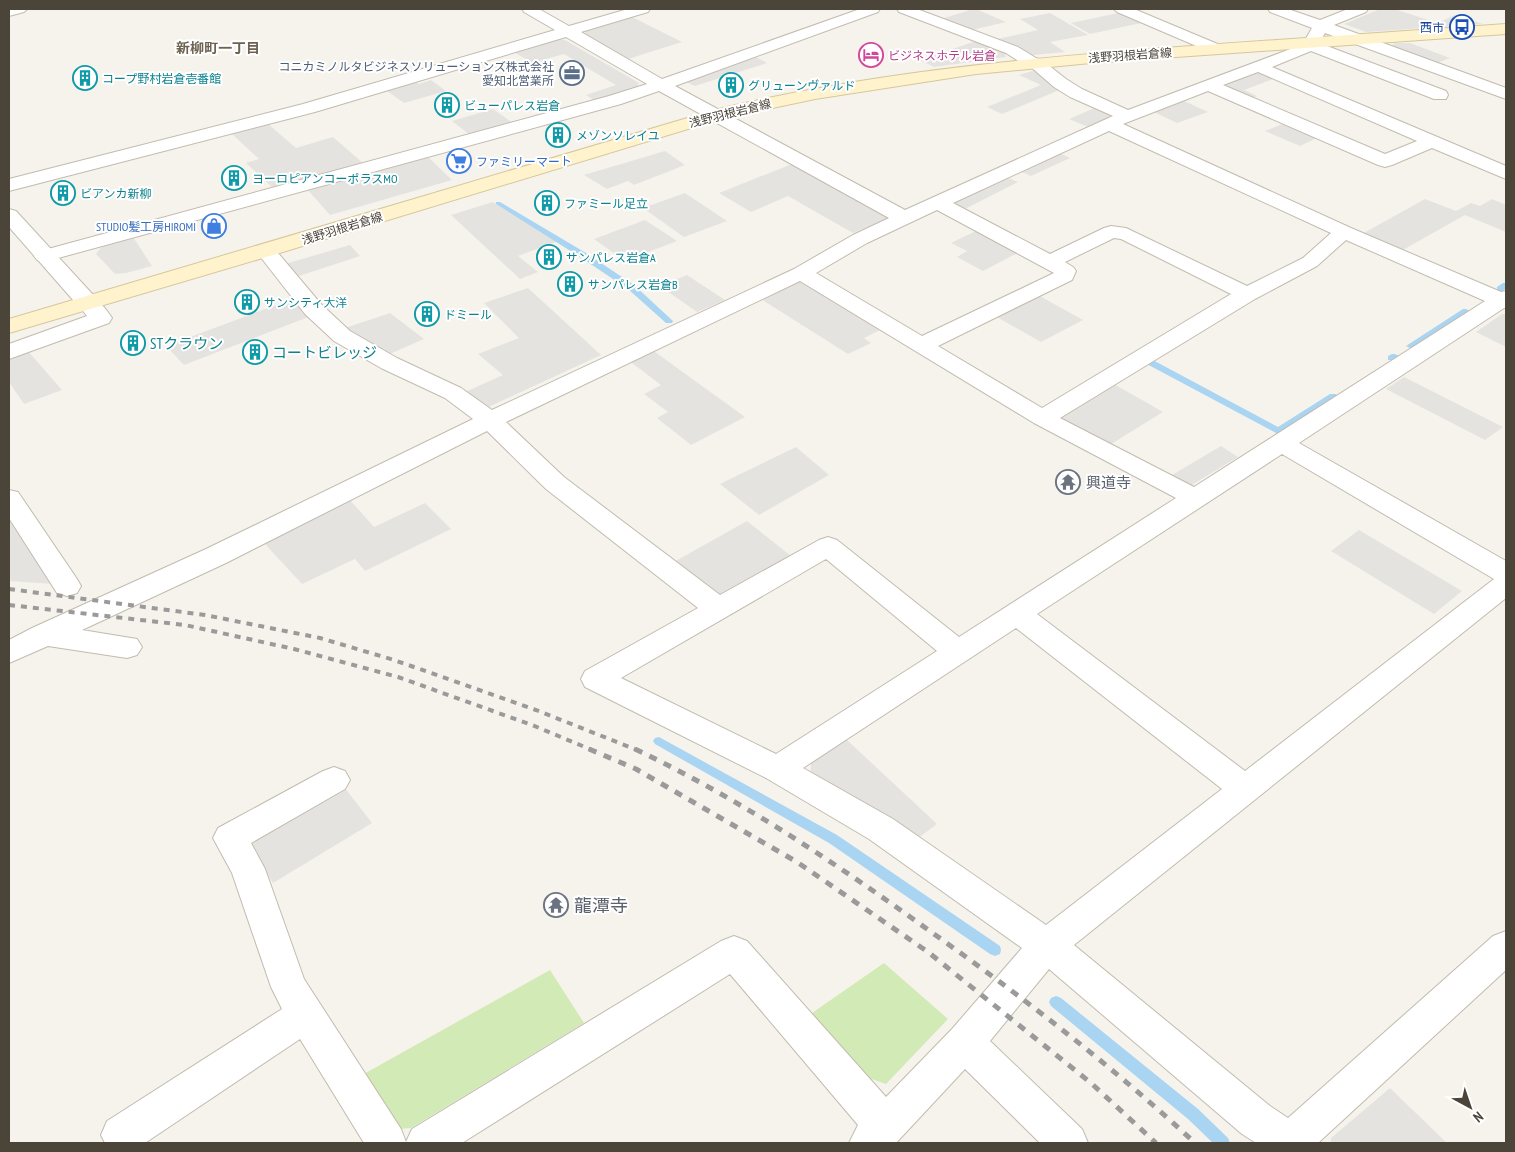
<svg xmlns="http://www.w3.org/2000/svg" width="1515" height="1152" font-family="'PT Sans Narrow','Noto Sans JP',sans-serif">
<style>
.green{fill:#d2eab5}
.parking{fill:#e5e3e0}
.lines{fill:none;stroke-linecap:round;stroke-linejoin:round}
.stream{fill:#a9d4f2;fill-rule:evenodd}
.minor-casing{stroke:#c2bbae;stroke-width:2}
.tertiary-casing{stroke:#c2bbae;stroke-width:2}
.secondary-casing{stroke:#d6c79b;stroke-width:2}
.minor{fill:#fff;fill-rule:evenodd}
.tertiary{fill:#fff;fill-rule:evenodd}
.secondary{fill:#fff3cd;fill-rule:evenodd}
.rail-far1{stroke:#9a9a9a;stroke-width:4;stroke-dasharray:6 6;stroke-linecap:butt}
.rail{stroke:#9a9a9a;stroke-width:5;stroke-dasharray:8 8;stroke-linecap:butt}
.labels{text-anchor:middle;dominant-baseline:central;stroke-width:4;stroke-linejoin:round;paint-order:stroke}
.far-transit-label{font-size:12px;fill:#164399;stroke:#fff;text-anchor:end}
.far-hotel-label{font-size:12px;fill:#b23c85;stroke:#fff;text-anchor:start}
.far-street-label{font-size:12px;fill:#4b4439;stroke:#fff}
.far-service-label{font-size:12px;fill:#4e5e75;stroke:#fff;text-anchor:end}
.far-culture-label{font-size:12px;fill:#0d838f;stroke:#fff;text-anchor:start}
.far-shop-label{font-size:12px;fill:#366cbe;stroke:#fff;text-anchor:start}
.far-neighbourhood-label{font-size:14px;font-weight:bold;fill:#6e6250;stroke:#fff}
.culture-label{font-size:15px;fill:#0d838f;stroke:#fff;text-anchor:start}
.worship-label{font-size:15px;fill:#5b616d;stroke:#fff;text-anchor:start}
.near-worship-label{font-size:18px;fill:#5b616d;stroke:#fff;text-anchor:start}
</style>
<rect width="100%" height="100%" fill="#f6f3ec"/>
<path class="green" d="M884,963L948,1019L886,1084L863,1076L812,1013Z
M550,970L584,1023L411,1128L398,1129L362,1075Z"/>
<path class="parking" d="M973,9H976L1006,22L972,30L941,19Z
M1380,9H1394L1438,23L1455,15L1483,24L1366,32L1344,24Z
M1123,12L1146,22L1090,34L1071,23Z
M1050,13L1088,35L1050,42L1065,52L1024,56L993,40L1038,30L1020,19Z
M632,17L682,42L628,59L584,34L586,31Z
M558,39L565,40L639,83L637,87L594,100L586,95L616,85L564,54L532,63L514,52Z
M982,39L1004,50L1006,57L934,67L920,60Z
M1394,43H1410L1450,58L1435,64L1391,47Z
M756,57L767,63L695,86L686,82Z
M1039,69L1064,88L1002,114L987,107L1041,85L1019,75Z
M1261,72L1276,78L1244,90L1257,96L1246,100L1217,87Z
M431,80L446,91L404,103L387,91L416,82L419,84Z
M1184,101L1208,112L1177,123L1154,112Z
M1099,106L1117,114L1088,127L1069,119Z
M493,109L513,123L470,135L452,121Z
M1287,122L1321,136L1300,146L1265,131Z
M268,124L296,148L333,137L364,164L272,187L246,163L259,159L232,134Z
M665,151L685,165L634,185L628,181L607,189L584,175Z
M1057,152L1070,158L1031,176L1017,170Z
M427,156L452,180L330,215L306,188Z
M792,164L890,217L853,233L788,196L751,212L719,193Z
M1004,176L1018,182L963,210L948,204Z
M685,193L727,221L684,237L643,208Z
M1425,199L1456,211L1471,203L1480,206L1492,199L1506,205V232L1465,215L1401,251L1362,234Z
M493,202L558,241L518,256L538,272L520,279L451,215Z
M645,220L677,241L625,261L594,239Z
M980,229L1023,250L983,271L957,257L967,251L951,243Z
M133,237L152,266L126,273L115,274L96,254L103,245Z
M350,245L360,256L296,277L285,264Z
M687,275L725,300L697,312L660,286Z
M803,279L884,328L864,338L871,343L848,354L761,299Z
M528,288L601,355L484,409L463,393L503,375L478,354L519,338L484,303Z
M1038,295L1083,320L1041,342L995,316Z
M295,298L311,316L184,365L166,346Z
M390,313L424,339L385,356L345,328Z
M1502,314H1506V347L1476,332Z
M651,349L745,417L691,445L657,418L668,412L644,394L661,385L628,360Z
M28,351L62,390L24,404L9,382V358Z
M1404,377L1503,427L1485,440L1386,389Z
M1112,383L1163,412L1108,446L1054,418Z
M1221,446L1238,457L1190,486L1172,475Z
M796,447L829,475L759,515L720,484Z
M350,500L374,527L425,503L451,529L365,571L355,559L302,584L265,544Z
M9,515L54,584L9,581Z
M747,521L791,556L720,598L672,563Z
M1359,530L1462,591L1434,614L1331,551Z
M846,739L937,824L917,839L811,778V762Z
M341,783L372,823L273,883L244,838Z
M1390,1088L1447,1143H1331V1138Z"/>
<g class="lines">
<path class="stream" d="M496,202H500L586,253L634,285L673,321L672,323H666L628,289L580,257L496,204Z
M1503,283H1506V288L1503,291H1497V287Z
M1463,309H1466L1470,311L1413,348H1410L1406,346Z
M1392,354H1395L1399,356L1394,360H1388V356Z
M1143,358H1149L1278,427L1330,394H1336L1337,396L1278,434L1143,362Z
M659,737L837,835L1000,946L1001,950L1000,954L995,956L990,954L829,843L655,744L653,741L655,738Z
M1056,996L1061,998L1198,1109L1228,1138L1230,1143H1213L1188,1119L1051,1006L1049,1002L1051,998Z"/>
<defs>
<path id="minor" d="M9,9H27L24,12L9,16Z
M522,9H539L569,26L628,9H650L648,12L581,32L662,79L860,9H880L878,12L675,86L905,210L1113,116L1070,97L1054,87L1032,68L1026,66L1006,53L899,12L897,9H917L1018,47L1036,58L1042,60L1066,79L1082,89L1128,110L1293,48L1304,42L1312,28L1270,12L1268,9H1288L1320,20L1348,9H1368L1366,12L1334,25L1506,88V99L1325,33L1319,43L1446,91L1448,95L1446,99H1434L1311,51L1272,67L1506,166V179L1432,148L1392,165L1385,167L1378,165L1208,91L1123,124L1351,228L1501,292L1506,291V308H1504L1299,443L1506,561V598L1074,945L1270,1106L1288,1118L1493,936L1506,931V970L1318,1143H1256L1242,1134L1049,969L990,1041L1082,1129L1088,1143H1040L965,1069L896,1143H849L858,1125L730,974L462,1143H364L300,1039L145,1143H105L101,1135L107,1121L282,1009L271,987L232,873L213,838L218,828L323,771L334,767L345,771L350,780L345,789L251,843L265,869L304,979L401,1129L406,1142L412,1129L721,941L734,936L747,941L886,1097L952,1029L1022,948L869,839L766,778L585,687L581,679L585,671L698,608L546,489L487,431L226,563L82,630L137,639L142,647L137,655L127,658L48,646L9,663V640L32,628L206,549L473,419L445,398L381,368L334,341L305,314L259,255L256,251L259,247L266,245L273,247L321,304L350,331L397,358L461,388L492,410L794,269L853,235L889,218L659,91L621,104L51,260L44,262L37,260L34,256L37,252L609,96L647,84L566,37L315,112L9,191V179L303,104L555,30L524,12ZM1258,72L1417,141L1385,154L1223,85ZM1109,131L1331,233L1303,258L1247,286L1126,228L1111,226L1104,228L1050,254L953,203ZM937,210L1054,273L922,336L816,273L867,243ZM1114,238L1121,239L1231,294L1042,408L938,346L1072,280L1076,271L1073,267L1065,262ZM1346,240L1485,301L1194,487L1060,418L1255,299L1317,266ZM800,281L1034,423L1176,498L959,637L837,540L828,537L819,540L720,595L564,477L506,422ZM1282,454L1494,579L1245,771L1037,614ZM826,559L937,651L776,754L621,678ZM1016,628L1222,789L1046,925L893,819L803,768Z
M1114,9H1134L1220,45L1222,48L1220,51H1208L1117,12Z
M88,297C99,299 106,309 112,318L109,323L9,359V344L87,316L77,303L80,298Z
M9,490L18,492L77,579L81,586L77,593L67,596L57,593L9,518Z"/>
<path id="tertiary" d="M9,209L16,211L96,298L99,303L96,308L88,309L80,308L9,227Z"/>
<path id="secondary" d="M1506,24V34L1091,63L976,74L815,99L721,119L273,255L9,333V319L711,111C873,71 1039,57 1205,45C1305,38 1406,31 1506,24Z"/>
</defs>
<use href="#minor" class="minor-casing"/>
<use href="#tertiary" class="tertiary-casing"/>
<use href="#secondary" class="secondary-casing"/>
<use href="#minor" class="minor"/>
<use href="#tertiary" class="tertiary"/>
<use href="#secondary" class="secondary"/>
<path class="rail-far1" d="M9,589L205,615L320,638L394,660L536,710L637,750
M9,605L185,625L294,649L398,677L532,725L592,750"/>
<path class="rail" d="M589,749L636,769L797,862L928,952L1091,1083L1156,1143
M635,749C738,798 834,862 927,929C1020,995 1111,1065 1195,1143"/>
</g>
<defs>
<symbol id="bus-ring" viewBox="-11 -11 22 22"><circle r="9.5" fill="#fff" stroke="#1a4fb4" stroke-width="1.5"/><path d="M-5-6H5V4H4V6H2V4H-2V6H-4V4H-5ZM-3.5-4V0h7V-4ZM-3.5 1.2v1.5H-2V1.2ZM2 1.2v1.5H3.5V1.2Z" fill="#1a4fb4"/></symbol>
<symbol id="hotel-ring" viewBox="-11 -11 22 22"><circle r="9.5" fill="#fff" stroke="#d1479c" stroke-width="1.5"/><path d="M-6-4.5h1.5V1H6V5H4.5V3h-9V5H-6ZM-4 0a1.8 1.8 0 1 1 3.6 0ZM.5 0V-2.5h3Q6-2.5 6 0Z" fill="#d1479c"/></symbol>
<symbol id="office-ring" viewBox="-11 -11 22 22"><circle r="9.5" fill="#fff" stroke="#5c6f8a" stroke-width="1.5"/><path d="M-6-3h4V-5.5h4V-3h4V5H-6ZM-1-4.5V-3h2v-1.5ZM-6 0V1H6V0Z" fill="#5c6f8a"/></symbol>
<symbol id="building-ring" viewBox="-11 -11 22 22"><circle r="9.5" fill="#fff" stroke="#0f9aa8" stroke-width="1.5"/><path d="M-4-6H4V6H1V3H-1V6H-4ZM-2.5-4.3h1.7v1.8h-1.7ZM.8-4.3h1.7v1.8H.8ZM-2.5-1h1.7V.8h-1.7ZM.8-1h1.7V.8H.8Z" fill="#0f9aa8"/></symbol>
<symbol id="supermarket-ring" viewBox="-11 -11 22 22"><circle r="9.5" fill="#fff" stroke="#3f7fe0" stroke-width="1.5"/><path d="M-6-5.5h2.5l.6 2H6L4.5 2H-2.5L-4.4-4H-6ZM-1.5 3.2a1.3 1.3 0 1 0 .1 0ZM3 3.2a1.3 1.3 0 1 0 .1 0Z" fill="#3f7fe0"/></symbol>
<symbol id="shop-ring" viewBox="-11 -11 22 22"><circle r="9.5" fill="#fff" stroke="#3f7fe0" stroke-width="1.5"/><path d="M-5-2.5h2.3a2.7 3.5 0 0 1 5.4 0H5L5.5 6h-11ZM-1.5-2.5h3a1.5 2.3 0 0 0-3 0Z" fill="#3f7fe0"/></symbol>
<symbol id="temple-ring" viewBox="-11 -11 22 22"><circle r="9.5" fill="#fff" stroke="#6b7280" stroke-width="1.5"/><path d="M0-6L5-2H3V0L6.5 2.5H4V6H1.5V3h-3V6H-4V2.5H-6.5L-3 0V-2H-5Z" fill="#6b7280"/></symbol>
</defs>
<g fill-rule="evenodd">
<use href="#bus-ring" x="1448" y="13" width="28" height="28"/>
<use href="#hotel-ring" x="857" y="41" width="28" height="28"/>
<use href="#office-ring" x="558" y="59" width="28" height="28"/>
<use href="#building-ring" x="71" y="64" width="28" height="28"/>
<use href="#building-ring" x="717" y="71" width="28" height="28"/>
<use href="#building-ring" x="433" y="91" width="28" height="28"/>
<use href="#building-ring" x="544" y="121" width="28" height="28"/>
<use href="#supermarket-ring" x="445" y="147" width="28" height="28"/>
<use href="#building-ring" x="220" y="164" width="28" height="28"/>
<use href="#building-ring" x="49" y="179" width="28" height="28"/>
<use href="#building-ring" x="533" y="189" width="28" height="28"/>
<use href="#shop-ring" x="200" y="212" width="28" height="28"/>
<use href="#building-ring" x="535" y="243" width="28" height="28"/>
<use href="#building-ring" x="556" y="270" width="28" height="28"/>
<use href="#building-ring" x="233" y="288" width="28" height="28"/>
<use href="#building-ring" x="413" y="300" width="28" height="28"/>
<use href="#building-ring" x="119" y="329" width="28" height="28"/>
<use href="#building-ring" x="241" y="338" width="28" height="28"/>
<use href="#temple-ring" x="1054" y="468" width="28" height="28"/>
<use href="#temple-ring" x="542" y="891" width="28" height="28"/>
</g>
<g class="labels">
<g class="far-transit-label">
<text x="1444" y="27">西市</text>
</g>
<g class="far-hotel-label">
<text x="888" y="55">ビジネスホテル岩倉</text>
</g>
<g class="far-street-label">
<text transform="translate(1130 55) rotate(-4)">浅野羽根岩倉線</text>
<text transform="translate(730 113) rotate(-14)">浅野羽根岩倉線</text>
<text transform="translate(342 228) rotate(-17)">浅野羽根岩倉線</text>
</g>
<g class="far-service-label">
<text x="554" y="66">コニカミノルタビジネスソリューションズ株式会社<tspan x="554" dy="14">愛知北営業所</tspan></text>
</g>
<g class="far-culture-label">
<text x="102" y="78">コープ野村岩倉壱番館</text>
<text x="748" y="85">グリューンヴァルド</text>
<text x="464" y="105">ビューパレス岩倉</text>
<text x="576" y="135">メゾンソレイユ</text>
<text x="252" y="178">ヨーロピアンコーポラスMO</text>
<text x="80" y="193">ビアンカ新柳</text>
<text x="564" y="203">ファミール足立</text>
<text x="566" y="257">サンパレス岩倉A</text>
<text x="588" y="284">サンパレス岩倉B</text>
<text x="264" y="302">サンシティ大洋</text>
<text x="444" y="314">ドミール</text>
</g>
<g class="far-shop-label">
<text x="476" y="161">ファミリーマート</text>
<text x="196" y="226" text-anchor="end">STUDIO髪工房HIROMI</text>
</g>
<g class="far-neighbourhood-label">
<text x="218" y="48">新柳町一丁目</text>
</g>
<g class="culture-label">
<text x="150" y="343">STクラウン</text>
<text x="272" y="352">コートビレッジ</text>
</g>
<g class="worship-label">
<text x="1086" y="482">興道寺</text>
</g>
<g class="near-worship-label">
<text x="574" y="905">龍潭寺</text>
</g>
</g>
<rect width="1515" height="1152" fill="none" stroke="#4b4439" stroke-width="20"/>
<g transform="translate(1470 1107) rotate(140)" stroke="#ffffff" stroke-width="4" paint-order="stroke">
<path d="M0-4L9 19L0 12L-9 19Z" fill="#4b4439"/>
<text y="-8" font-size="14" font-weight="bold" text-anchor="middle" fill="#4b4439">N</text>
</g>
</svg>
